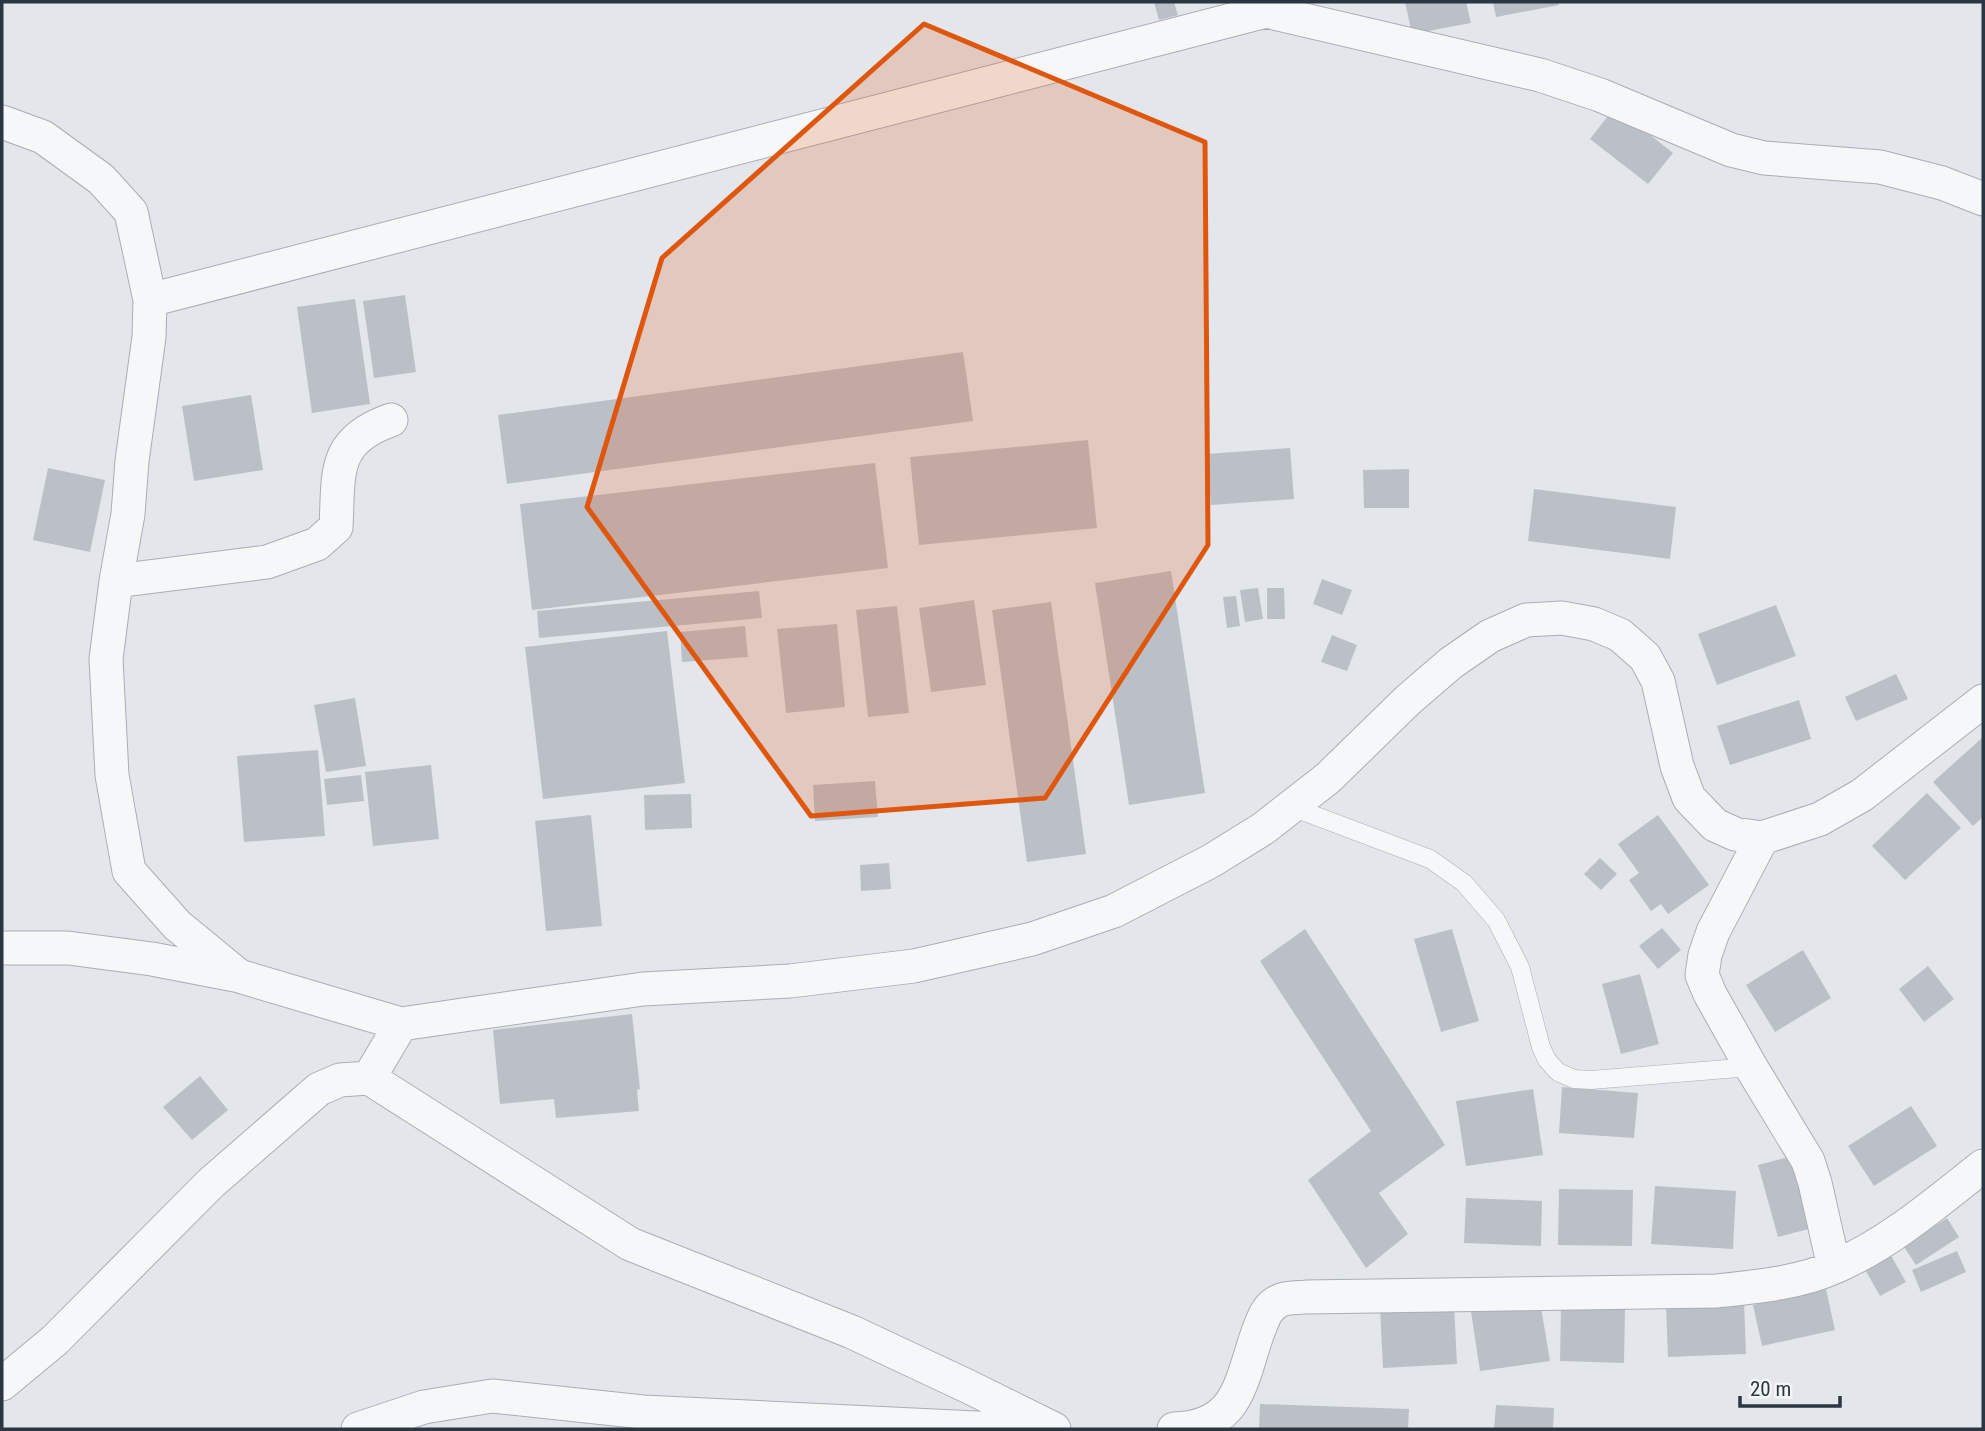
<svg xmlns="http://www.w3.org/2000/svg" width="1985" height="1431" font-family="'Roboto Condensed',sans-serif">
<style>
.building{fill:#bbc0c7}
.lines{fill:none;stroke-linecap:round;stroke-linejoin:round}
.lane-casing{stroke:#a8aeb5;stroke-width:19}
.street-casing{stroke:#a8aeb5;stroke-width:35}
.lane{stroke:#f6f7f9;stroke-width:18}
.street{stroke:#f6f7f9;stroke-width:33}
.marked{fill:#df570f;fill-opacity:0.2;stroke:#df570f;stroke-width:5;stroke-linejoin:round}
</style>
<rect width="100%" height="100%" fill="#e3e7eb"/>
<path class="building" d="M1154,2H1174L1178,15L1159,20Z
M1405,2H1466L1471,23L1412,34Z
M1493,2H1558L1559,5L1496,17Z
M1615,107L1673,153L1648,184L1590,139Z
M405,295L416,372L374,378L363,301Z
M355,299L370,404L312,413L297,307Z
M963,352L973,421L507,484L498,415Z
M251,395L263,470L194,481L182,406Z
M1088,440L1097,528L919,545L910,457Z
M1290,448L1294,499L1211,505L1207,454Z
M875,463L888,568L532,610L520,504Z
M48,468L105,480L90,552L33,540Z
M1409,469V508H1364L1363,470Z
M1534,489L1676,507L1670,559L1528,541Z
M1171,571L1205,793L1129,805L1095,583Z
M1322,579L1352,590L1342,615L1313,604Z
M1258,588L1263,619L1245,622L1240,590Z
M1267,588H1284L1285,619H1267Z
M759,591L762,618L539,638L537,611Z
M1236,596L1240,626L1227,628L1223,597Z
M974,600L986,685L931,692L919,608Z
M1051,602L1086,854L1027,862L992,610Z
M1776,605L1796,656L1717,685L1698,634Z
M897,606L909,713L868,717L856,610Z
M837,624L845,707L786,713L777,629Z
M745,626L748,657L682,662L680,632Z
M667,631L685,783L543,799L525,647Z
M1332,635L1357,645L1347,671L1321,662Z
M1896,674L1908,699L1856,721L1845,697Z
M355,698L366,766L326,772L314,705Z
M1799,700L1811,739L1730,765L1717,726Z
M1983,737V817L1973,826L1933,782Z
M318,750L325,836L244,842L237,756Z
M431,765L439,839L373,846L365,772Z
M361,775L364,801L327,805L324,779Z
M875,781L878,817L815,821L813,785Z
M1927,793L1961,828L1905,880L1872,846Z
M691,794L692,828L645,830L644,795Z
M591,815L602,926L546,931L535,821Z
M1658,815L1709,885L1668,914L1661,904L1651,911L1629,880L1639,873L1618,844Z
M1600,858L1617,874L1601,890L1584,874Z
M889,863L891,889L861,891L860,865Z
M1662,928L1681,950L1658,969L1639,946Z
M1305,929L1445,1145L1379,1193L1408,1234L1366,1268L1308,1180L1371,1131L1260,961Z
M1452,929L1479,1021L1441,1032L1414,939Z
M1803,950L1831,998L1775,1032L1746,985Z
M1928,966L1954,999L1924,1022L1899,989Z
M1640,974L1659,1044L1621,1054L1602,984Z
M632,1014L640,1089L637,1090L639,1111L556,1118L554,1099L500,1104L493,1030Z
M200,1076L228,1110L192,1140L163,1107Z
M1562,1087L1638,1093L1634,1138L1559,1133Z
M1533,1089L1543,1155L1466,1166L1456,1101Z
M1911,1106L1937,1146L1874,1186L1848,1146Z
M1796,1155L1816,1227L1778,1237L1758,1165Z
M1655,1186L1736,1191L1733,1249L1651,1244Z
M1559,1189L1633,1190L1632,1246L1558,1245Z
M1466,1198L1542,1201L1541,1246L1464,1243Z
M1947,1218L1959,1237L1916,1265L1904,1247Z
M1957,1251L1966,1272L1921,1292L1912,1270Z
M1889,1252L1906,1282L1880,1296L1863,1266Z
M1826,1289L1835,1330L1762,1346L1753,1305Z
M1540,1301L1550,1361L1480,1371L1471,1312Z
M1744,1302L1746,1354L1668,1357L1666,1305Z
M1454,1304L1457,1364L1383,1368L1380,1308Z
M1561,1306L1625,1307L1624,1363L1560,1361Z
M1260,1404L1409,1409L1408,1429H1259Z
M1496,1405L1554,1408L1553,1429H1494Z"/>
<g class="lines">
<defs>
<path id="lane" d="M1292,807L1430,859L1464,883L1496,920L1520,967L1541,1047L1547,1060L1558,1072L1574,1079L1591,1080L1751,1067"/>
<path id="street" d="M2,122L43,137L101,179L131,212L150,300L149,337L132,461L128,514L116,581L106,659L112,775L129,871L177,925L239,976L401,1024L369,1078
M150,300L1266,11L1540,75L1600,95L1731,150L1764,158L1880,167L1942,183L1983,199
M116,581L267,562L317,544L336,527C339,474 331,441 391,420
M1762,838L1713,932L1705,955L1702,975L1710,994L1751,1067L1808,1161L1815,1183L1834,1267
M2,948H68L152,959L235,975
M401,1024L643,989L790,981L914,966L1032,939L1114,911L1211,861L1264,828L1328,778L1408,700L1451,663L1490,636L1526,620L1562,618L1594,624L1620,635L1645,657L1658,681L1677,766L1689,798L1715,825L1735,834L1762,838L1820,819L1862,795L1983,701
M2,1384L55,1340L211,1183L319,1089L340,1080L369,1078L630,1244L852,1332L967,1386L1054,1429
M358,1429L424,1407L492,1396L643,1412L997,1429
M1174,1429C1239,1427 1240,1383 1258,1332C1263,1320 1266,1307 1279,1301C1286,1297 1298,1298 1306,1297L1716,1291C1756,1287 1800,1283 1837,1266C1891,1242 1937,1202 1983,1166"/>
</defs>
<use href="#lane" class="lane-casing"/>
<use href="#street" class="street-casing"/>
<use href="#lane" class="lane"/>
<use href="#street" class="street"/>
</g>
<path class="marked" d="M924,24L1205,142L1208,545L1045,798L811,816L587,507L662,258Z"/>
<rect width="1985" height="1431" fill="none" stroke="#2c3642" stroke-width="7"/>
<path d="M1740 1396v10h100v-10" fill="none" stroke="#2c3642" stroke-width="3.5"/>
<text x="1750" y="1396" font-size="21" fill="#2c3642" stroke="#f3f5f8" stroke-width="5" paint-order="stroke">20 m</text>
</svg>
